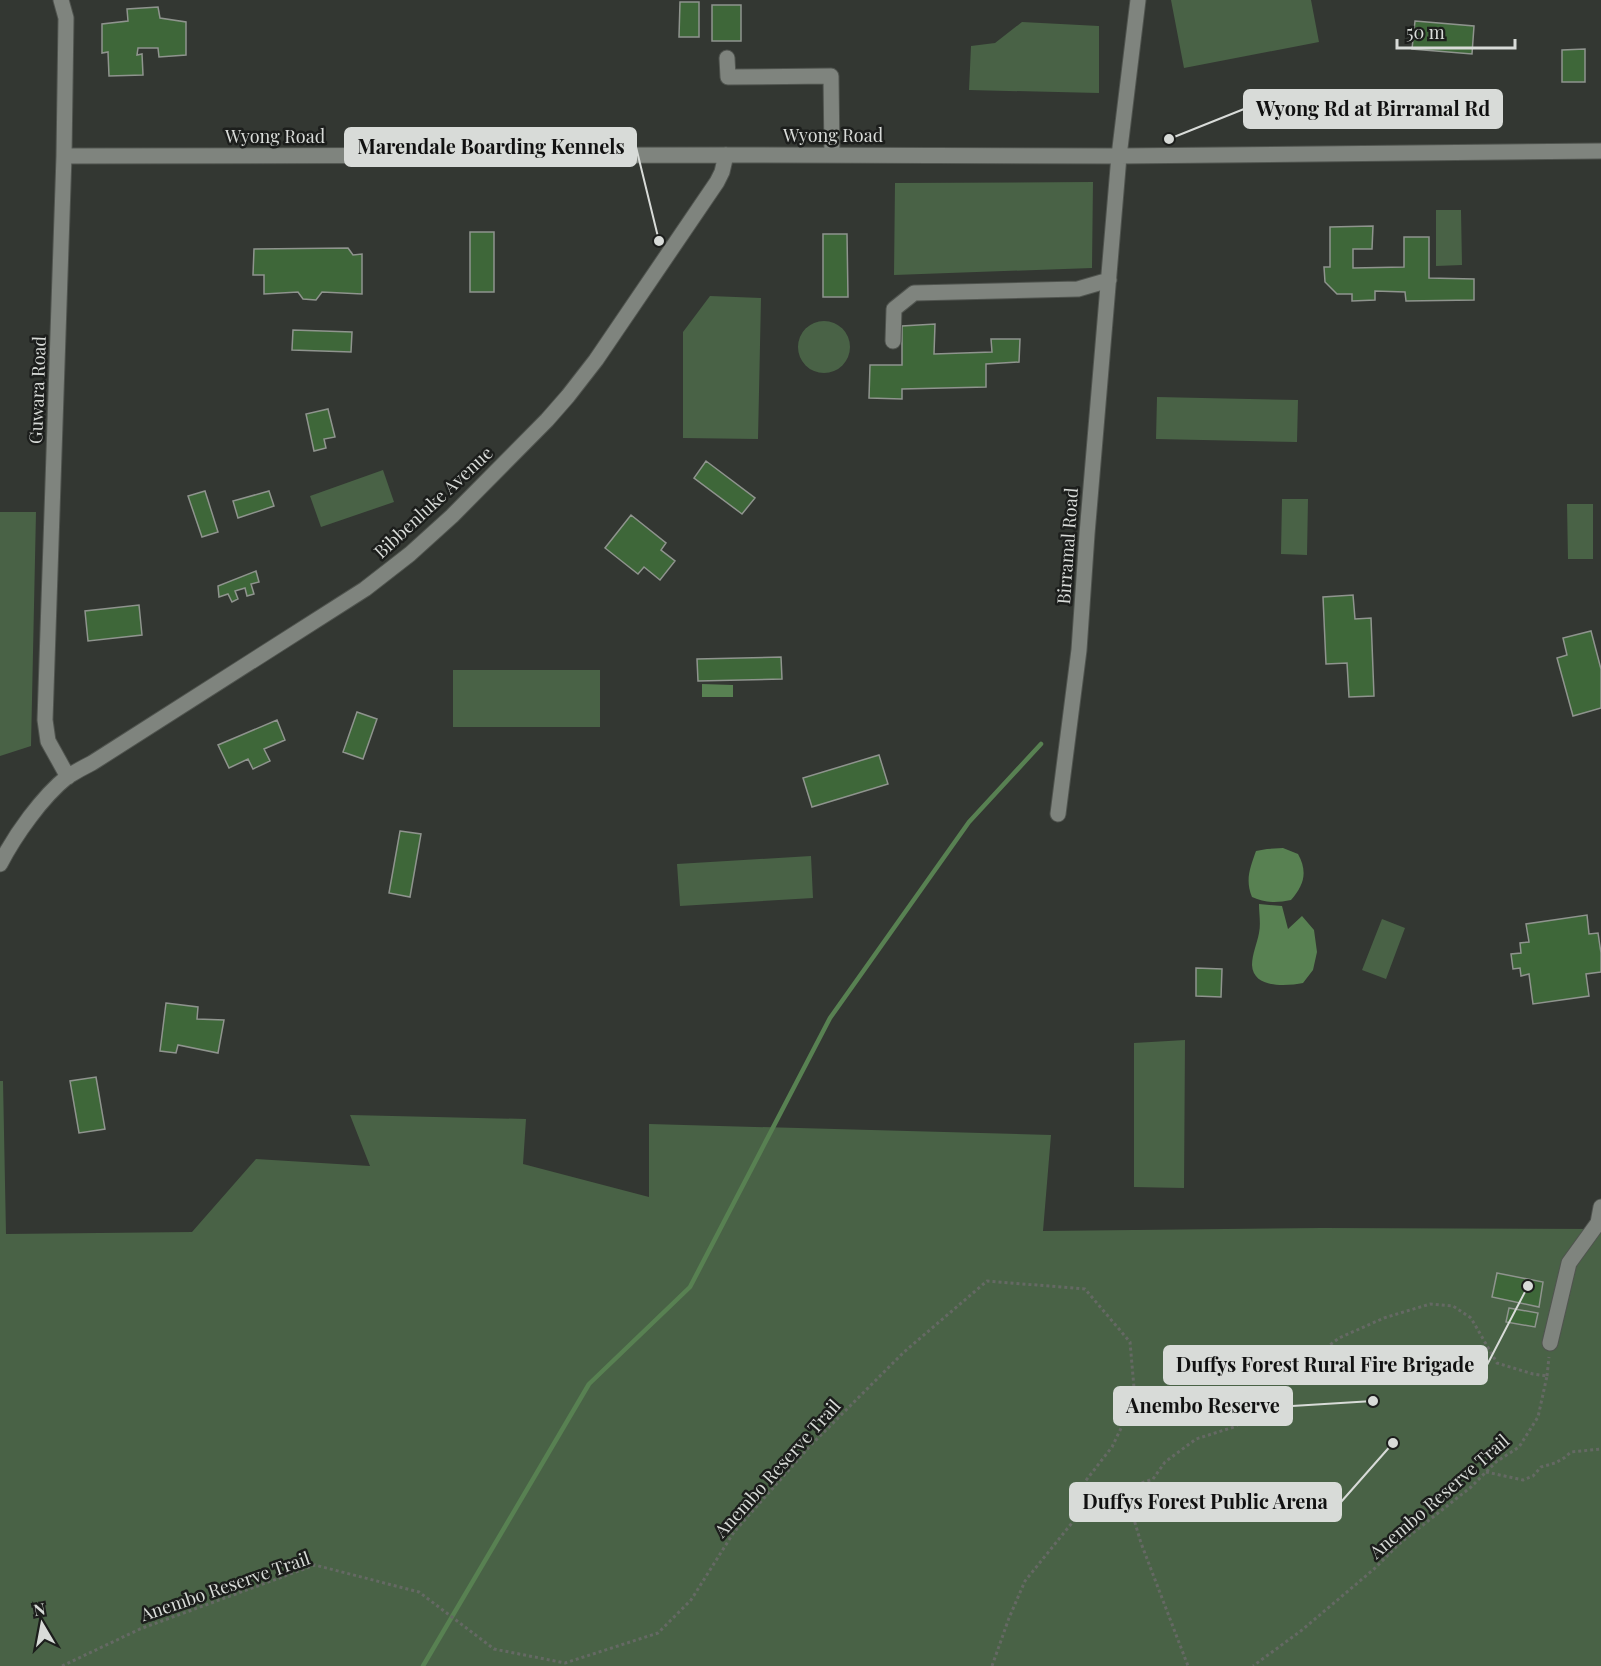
<svg xmlns="http://www.w3.org/2000/svg" width="1601" height="1666" font-family="'Playfair Display',serif">
<style>
.green{fill:#496246}
.water{fill:#588152}
.lines{fill:none;stroke-linecap:round;stroke-linejoin:round}
.stream{stroke:#588152;stroke-width:4.5}
.building{fill:#3e6739;stroke:#8f948e;stroke-width:1.5}
.minor-casing{stroke:#50544f;stroke-width:17}
.path{stroke:#656964;stroke-width:3;stroke-dasharray:3 3;stroke-linecap:butt}
.minor{stroke:#7f847e;stroke-width:15}
.labels{text-anchor:middle;dominant-baseline:central;stroke-width:5;stroke-linejoin:round;paint-order:stroke}
.street-label{font-size:18px;fill:#d8dbd8;stroke:#1c1e1c}
.leader{fill:none;stroke:#d8dbd8;stroke-width:2}
.callout-dot{fill:#d8dbd8;stroke:#1c1e1c;stroke-width:2}
.callout{fill:#d8dbd8;stroke:#d8dbd8;stroke-width:2}
.callout-label{font-size:20px;text-anchor:middle;font-weight:bold;fill:#111}
</style>
<rect width="100%" height="100%" fill="#333732"/>
<path class="green" d="M1171,0H1311L1319,42L1184,68Z
M1022,22L1099,26V93L969,90L971,46L995,43Z
M1093,182L1092,268L894,275L895,183Z
M1436,210H1461L1462,265L1436,266Z
M710,296L761,298L758,439L683,438V332Z
M798 347a26 26 0 1 1 52 0a26 26 0 1 1-52 0Z
M1157,397L1298,400L1297,442L1156,439Z
M383,470L394,502L321,527L310,496Z
M1282,499H1308L1307,555L1281,554Z
M1567,504H1593V559H1568Z
M0,512H36L31,746L0,756Z
M453,670H600V727H453Z
M811,856L813,898L680,906L677,864Z
M1382,919L1405,928L1386,979L1362,970Z
M1185,1040L1184,1188L1134,1187V1043Z
M0,1081H3L6,1234L192,1232L256,1159L370,1166L350,1115L526,1119L523,1164L649,1197V1124L1051,1135L1043,1231L1322,1228L1601,1229V1666H0Z"/>
<path class="water" d="M702,684L733,685V697H702Z
M1283,848L1298,854C1308,872 1304,885 1291,900C1277,903 1265,903 1252,897C1245,880 1250,868 1256,851L1267,849Z
M1259,904L1282,906L1288,929L1302,916L1314,930L1317,952L1313,970L1303,983C1287,986 1253,989 1252,965C1252,954 1257,944 1259,933C1261,924 1259,913 1259,904Z"/>
<g class="lines">
<path class="stream" d="M423,1666L589,1384L690,1287L830,1018L969,822L1041,744"/>
</g>
<path class="building" d="M680,2H699V37H679Z
M712,5H741V41H712Z
M158,7L160,18L186,22V55L159,57L158,48H138L137,55L142,54L143,75L109,76L108,52L102,53V24L128,21L127,9Z
M1415,21L1474,26L1472,54L1412,49Z
M1585,49V82H1562V50Z
M1373,226L1372,249H1353V268L1404,267V237H1429V278L1474,279V300L1406,301L1405,292L1375,291V300L1352,301V294H1337L1325,282L1324,267H1330V227Z
M470,232H494V292H470Z
M823,234H847L848,297H823Z
M348,248L353,255L362,254V294L322,292L316,300L303,299L298,292L264,294V275H253L254,249Z
M935,324L934,354L992,352L991,339H1020L1019,362L986,364V387L902,389V399L869,398L870,365H902V326Z
M293,330L352,332L351,352L292,350Z
M328,409L335,437L324,439L326,448L314,451L306,414Z
M706,461L755,498L742,514L694,478Z
M205,491L218,532L202,537L188,496Z
M269,491L274,506L238,518L233,501Z
M631,515L666,543L661,550L675,561L660,580L644,567L638,574L605,548Z
M256,571L259,582L251,584L254,594L247,596L245,588L235,591L238,599L232,602L228,594L219,597L218,586Z
M1353,595L1355,619L1371,618L1374,696L1349,697L1347,663L1326,664L1323,597Z
M139,605L142,635L88,641L85,611Z
M1591,631L1601,669V708L1573,716L1557,658L1567,655L1563,638Z
M781,657L782,679L698,681L697,659Z
M357,712L377,719L363,759L343,752Z
M277,720L285,740L264,749L270,761L253,769L248,759L229,768L218,745Z
M879,755L888,784L812,807L803,778Z
M400,831L421,834L410,897L389,893Z
M1587,915L1589,934L1598,933L1601,953V972L1586,974L1589,996L1533,1004L1529,974L1521,976L1520,968L1513,969L1511,954L1521,953L1520,943L1529,942L1526,924Z
M1196,968L1222,969L1221,997L1196,996Z
M166,1003L198,1007L197,1019L224,1020L218,1053L178,1045L176,1053L160,1051Z
M96,1077L105,1129L79,1133L70,1081Z
M1497,1273L1543,1282L1539,1307L1492,1297Z
M1509,1308L1538,1313L1535,1327L1506,1322Z"/>
<g class="lines">
<defs>
<path id="minor" d="M61,0L66,18L64,156L45,720L48,741L68,777
M727,58L728,77L831,76L832,155
M64,156L726,155L1119,156L1601,151
M893,341L894,309L914,293L1078,289L1109,280
M1058,814L1079,650L1087,534L1119,156L1138,0
M0,864C15,835 42,797 67,777C75,772 84,767 92,763L365,589L410,554L452,516L547,420L568,396L596,360L717,182L722,172L726,155
M1550,1343L1569,1263L1598,1223L1601,1207"/>
</defs>
<use href="#minor" class="minor-casing"/>
<path class="path" d="M1547,1376L1549,1357
M1486,1472L1523,1480L1533,1476L1541,1467L1555,1463L1564,1458L1571,1452L1601,1449
M1124,1486L1139,1484L1153,1479L1165,1462L1196,1439L1234,1427L1275,1402L1297,1370L1339,1338L1384,1318L1430,1304L1453,1306L1471,1318L1497,1363L1533,1374L1547,1376L1538,1417L1519,1447L1496,1462L1471,1487L1399,1544L1374,1569L1302,1630L1253,1666
M62,1666L140,1629L315,1565L419,1592L494,1649L565,1663L658,1633L691,1600L734,1532L811,1445L904,1352L987,1281L1085,1289L1130,1342L1135,1399L1112,1447L1080,1488L1078,1498L1124,1486L1141,1543L1188,1666
M992,1666L1009,1618L1025,1581L1080,1513L1102,1496L1115,1490"/>
<use href="#minor" class="minor"/>
</g>
<g class="labels">
<g class="street-label">
<text x="833" y="135">Wyong Road</text>
<text x="275" y="136">Wyong Road</text>
<text transform="translate(37 390) rotate(-88)">Guwara Road</text>
<text transform="translate(433 502) rotate(-43)">Bibbenluke Avenue</text>
<text transform="translate(1067 546) rotate(-86)">Birramal Road</text>
<text transform="translate(777 1468) rotate(-48)">Anembo Reserve Trail</text>
<text transform="translate(1439 1496) rotate(-41)">Anembo Reserve Trail</text>
<text transform="translate(225 1586) rotate(-19)">Anembo Reserve Trail</text>
</g>
</g>
<path class="leader" d="M1169 139L1244 109M659 241L636 147M1528 1286L1487 1365M1373 1401L1292 1406M1393 1443L1341 1502"/>
<g class="callout-dot">
<circle cx="1169" cy="139" r="6"/>
<circle cx="659" cy="241" r="6"/>
<circle cx="1528" cy="1286" r="6"/>
<circle cx="1373" cy="1401" r="6"/>
<circle cx="1393" cy="1443" r="6"/>
</g>
<g class="callout">
<rect x="1244" y="90" width="258" height="38" rx="6"/>
<rect x="345" y="128" width="291" height="38" rx="6"/>
<rect x="1164" y="1346" width="323" height="38" rx="6"/>
<rect x="1114" y="1387" width="178" height="38" rx="6"/>
<rect x="1070" y="1483" width="271" height="38" rx="6"/>
</g>
<g class="callout-label">
<text x="1373" y="116">Wyong Rd at Birramal Rd</text>
<text x="491" y="154">Marendale Boarding Kennels</text>
<text x="1325" y="1372">Duffys Forest Rural Fire Brigade</text>
<text x="1203" y="1413">Anembo Reserve</text>
<text x="1205" y="1509">Duffys Forest Public Arena</text>
</g>
<g transform="translate(42 1624) rotate(350)" stroke="#1c1e1c" stroke-width="4.5" paint-order="stroke">
<path d="M0-4.5L10 22L0 15L-10 22Z" fill="#d8dbd8"/>
<text y="-9" font-size="16" font-weight="bold" text-anchor="middle" fill="#d8dbd8">N</text>
</g>
<path d="M1397 39v9h118v-9" fill="none" stroke="#d8dbd8" stroke-width="3"/>
<text x="1406" y="39" font-size="18" fill="#d8dbd8" stroke="#1c1e1c" stroke-width="4.5" paint-order="stroke">50 m</text>
</svg>
